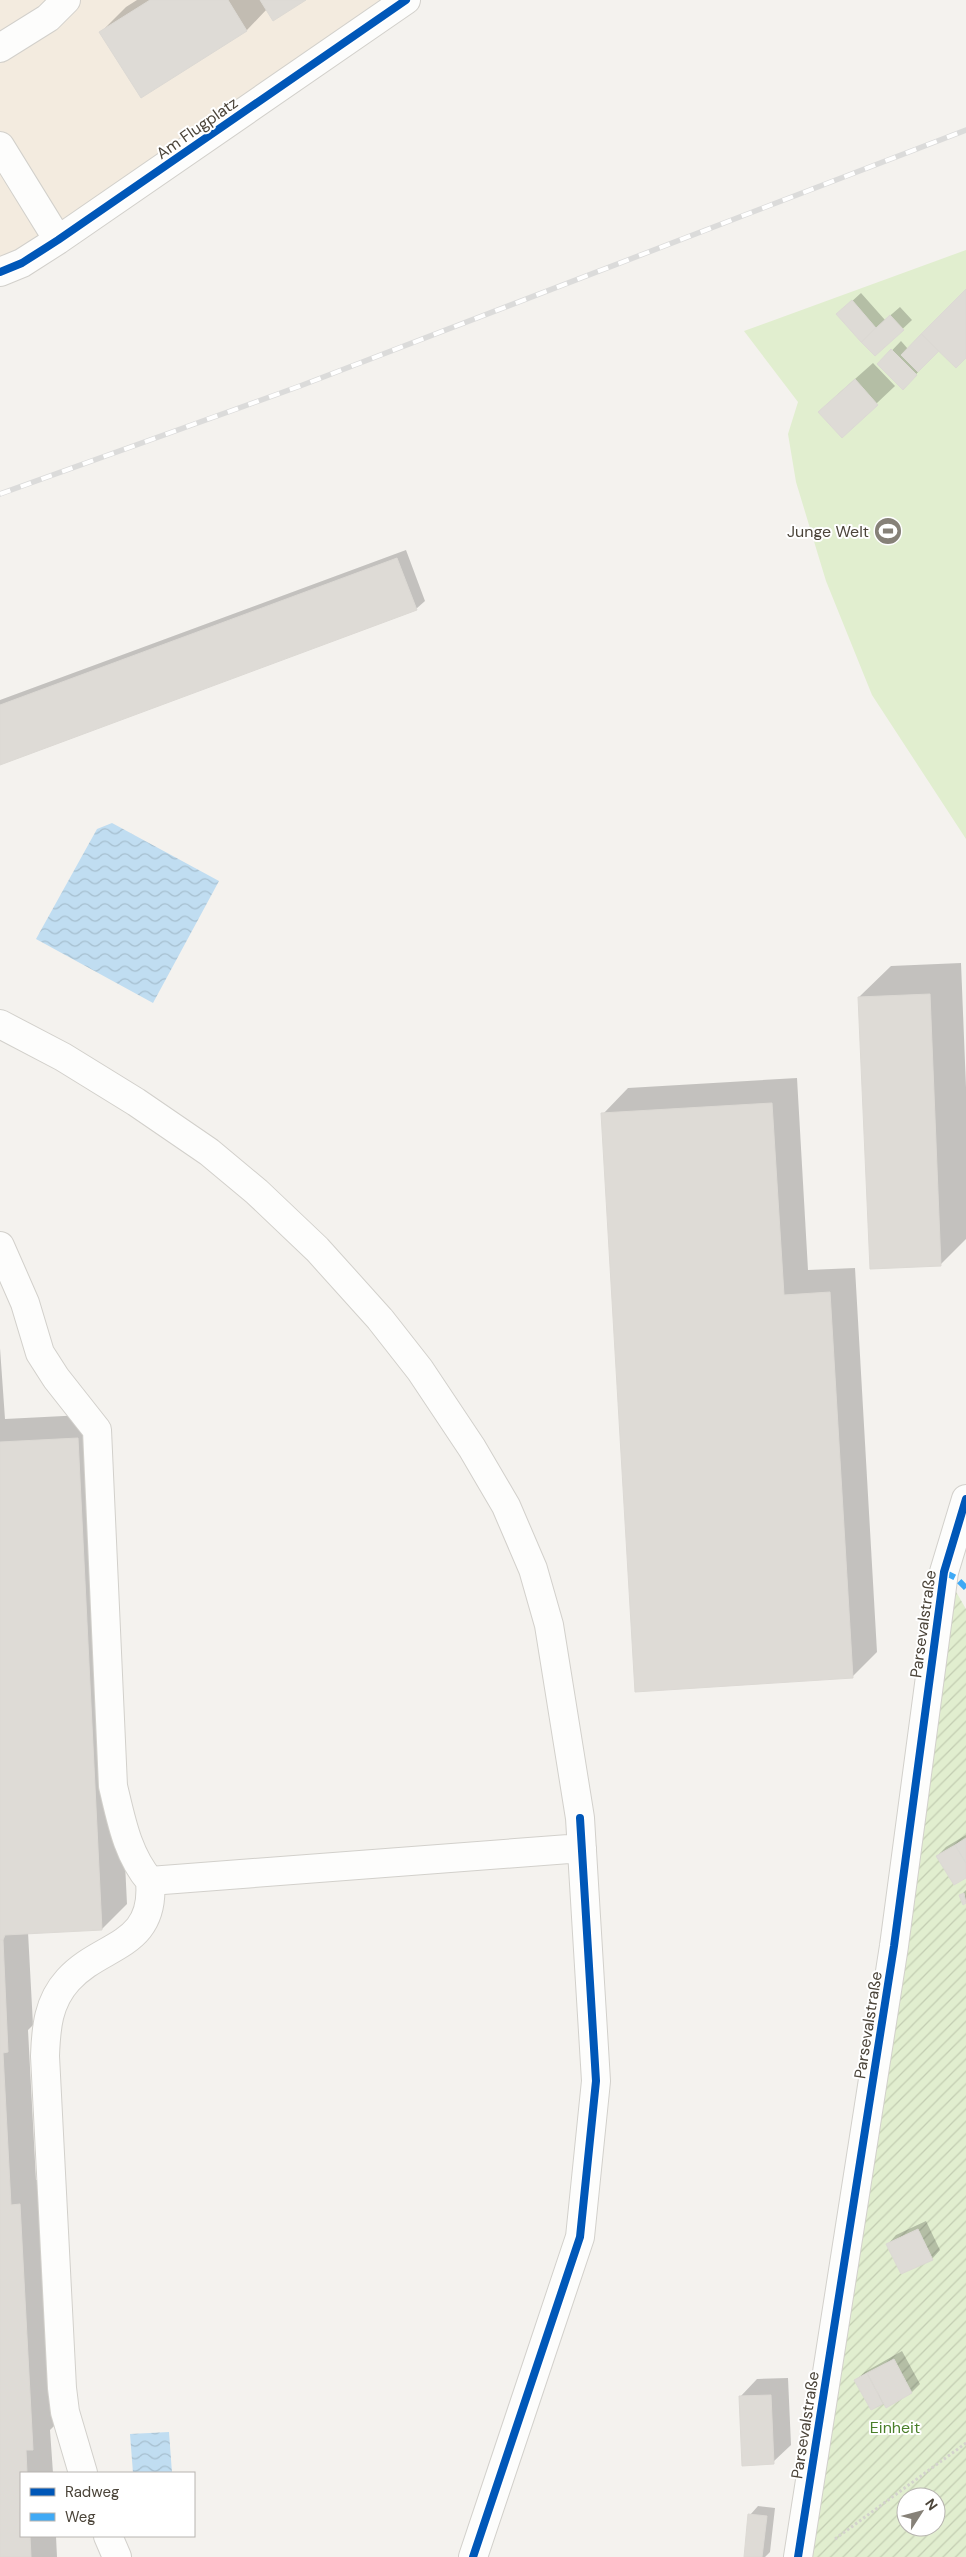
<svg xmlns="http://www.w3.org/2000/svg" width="966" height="2557" font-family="'DM Sans',sans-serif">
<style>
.commercial{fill:#f3ebdf}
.grass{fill:#e1eecf}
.garden{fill:url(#garden-furrows);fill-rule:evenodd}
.water{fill:url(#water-waves)}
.shadow{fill:#0003}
.building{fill:#dedbd6;stroke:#dcd9d4}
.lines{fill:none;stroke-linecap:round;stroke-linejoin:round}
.minor-casing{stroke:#d2d0cb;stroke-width:30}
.path{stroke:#d3d2cc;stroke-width:3;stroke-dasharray:2.5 2.5;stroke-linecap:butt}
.minor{stroke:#fdfdfc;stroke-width:28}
.rail-casing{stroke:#dbdbda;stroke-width:5.5}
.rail{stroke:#fff;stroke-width:4;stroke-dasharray:11;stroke-linecap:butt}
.quiet{stroke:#3fa9f5;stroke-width:6;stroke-dasharray:12 6;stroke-linecap:butt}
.cycleway-casing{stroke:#fff;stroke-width:11}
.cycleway{stroke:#0057b8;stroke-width:8}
.labels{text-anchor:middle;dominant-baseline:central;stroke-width:4;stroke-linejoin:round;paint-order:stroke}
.street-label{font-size:16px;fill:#4b4439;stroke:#fff}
.poi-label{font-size:16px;fill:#4b4439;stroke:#fff;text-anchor:end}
.park-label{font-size:16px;fill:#4a7f2a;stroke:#fff}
</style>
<defs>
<pattern id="garden-furrows" width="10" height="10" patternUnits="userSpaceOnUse" patternTransform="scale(1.25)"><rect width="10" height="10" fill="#e1eecf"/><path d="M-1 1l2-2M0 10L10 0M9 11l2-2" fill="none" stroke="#c3cdb2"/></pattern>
<pattern id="water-waves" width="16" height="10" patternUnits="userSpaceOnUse" patternTransform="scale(1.25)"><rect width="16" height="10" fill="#c0ddf1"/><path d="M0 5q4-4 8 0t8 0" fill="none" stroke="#a6bfcf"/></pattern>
</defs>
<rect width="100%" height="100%" fill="#f4f2ee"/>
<path class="commercial" d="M0,0H380L35,242L0,258Z"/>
<path class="grass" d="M966,250V839L872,695L826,581L796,482L788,434L798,402L744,331Z"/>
<path class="garden" d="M955,1590L966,1609V2557H806ZM906,2497H936V2527H906Z"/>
<path class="water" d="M112,823L219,881L153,1003L36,939L97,829Z
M169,2432L172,2473H133L130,2434Z"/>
<path class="shadow" d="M137,0H304L267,9L247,30L141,96L101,32L126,7Z
M966,291V356L939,350L903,388L879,364L901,341L908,349Z
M861,293L885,320L900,307L912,320L875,355L838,314Z
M873,363L895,386L842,436L837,395Z
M406,550L425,601L416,609L0,763V700Z
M961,963L966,1087V1239L940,1265L859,997L891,966Z
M797,1078L808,1270L855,1268L877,1652L852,1677L603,1114L628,1088Z
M0,1348L5,1419L103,1414L127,1904L102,1929L28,1932L33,2025L28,2030L36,2180H45L57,2423L50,2430L53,2473H21V2536H56L57,2557H0Z
M966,1835V1877L937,1856L946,1847Z
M966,1890V1902L964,1903L960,1896Z
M926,2221L940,2250L932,2259L888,2244L896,2235Z
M902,2351L920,2384L912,2392L872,2409L856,2380L865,2372Z
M788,2378L791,2445L773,2462L740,2397L757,2379Z
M758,2506L775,2508L770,2552L765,2557H745L750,2515Z"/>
<path class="building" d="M150,0H228L247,31L141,98L99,32Z
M260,0H306L273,21Z
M966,289V358L956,368L921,334Z
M852,300L876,328L861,342L836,314Z
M890,315L904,330L875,356L861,342Z
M921,334L939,351L918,372L901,355Z
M891,349L917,375L903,390L877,364Z
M855,379L878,405L842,438L818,412Z
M397,558L417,610L0,765V705Z
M930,994L941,1266L870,1269L858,997Z
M772,1103L784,1295L830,1292L853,1678L635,1692L601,1113Z
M78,1438L102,1930L5,1935L3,1940H0V1442Z
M966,1838V1863L955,1845Z
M955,1845L966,1863V1878L954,1885L936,1856Z
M964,1893L966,1903L963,1905L959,1895Z
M0,1940H3L8,2052L3,2053L11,2205L20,2204L33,2450H26L27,2473H21V2536H30L31,2557H0Z
M918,2229L933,2260L901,2274L886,2244Z
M894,2359L912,2393L886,2408L867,2373Z
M867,2373L883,2404L871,2410L854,2380Z
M771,2395L774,2464L742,2466L739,2396Z
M748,2514L767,2516L762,2557H744Z"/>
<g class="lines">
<defs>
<path id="minor" d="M0,48L48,18L66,0
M0,146L58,240
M0,272L22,263L58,240L406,0
M0,1024L63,1057L136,1102L209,1152L257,1192L317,1249L380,1319L420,1370L472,1448L506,1506L533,1569L549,1625L580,1818L596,2081L580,2237L473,2557
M0,1246L25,1303L40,1353L56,1378L97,1430L113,1786C121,1819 127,1854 150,1881L582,1848
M83,2473L65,2412L62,2388L45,2056C46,2028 48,2002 68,1980C101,1943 156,1948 150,1881
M108,2536L117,2557
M798,2557L894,1946L944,1572L966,1499"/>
</defs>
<use href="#minor" class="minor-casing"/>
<path class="path" d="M835,2539L966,2443"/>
<use href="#minor" class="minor"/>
<defs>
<path id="rail" d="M0,494L300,386L966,130"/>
</defs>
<use href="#rail" class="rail-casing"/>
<use href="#rail" class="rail"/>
<path class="quiet" d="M944,1572L956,1578L966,1588"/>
<defs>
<path id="cycleway" d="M0,272L22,263L58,240L406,0
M473,2557L580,2237L596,2081L580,1818
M798,2557L894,1946L944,1572L966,1499"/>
</defs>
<use href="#cycleway" class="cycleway-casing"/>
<use href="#cycleway" class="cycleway"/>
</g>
<defs>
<symbol id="stadium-disc" viewBox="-11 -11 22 22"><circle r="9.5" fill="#868178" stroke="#fff"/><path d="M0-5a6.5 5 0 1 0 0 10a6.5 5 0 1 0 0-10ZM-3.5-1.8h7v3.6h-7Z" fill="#fff"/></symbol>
</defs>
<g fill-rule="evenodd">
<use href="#stadium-disc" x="872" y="515" width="32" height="32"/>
</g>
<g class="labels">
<g class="street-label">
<text transform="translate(197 128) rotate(-35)">Am Flugplatz</text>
<text transform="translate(923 1624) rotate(-82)">Parsevalstraße</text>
<text transform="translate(868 2025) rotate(-81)">Parsevalstraße</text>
<text transform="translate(805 2425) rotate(-81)">Parsevalstraße</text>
</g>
<g class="poi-label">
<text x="869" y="531">Junge Welt</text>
</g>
<g class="park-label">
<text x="895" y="2427">Einheit</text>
</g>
</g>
<rect x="20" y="2472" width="175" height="65" fill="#ffffff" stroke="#b7b4b0"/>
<rect x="30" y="2488" width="25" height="8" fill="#0057b8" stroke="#b7b4b0"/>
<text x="65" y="2497" font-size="15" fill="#4b4439">Radweg</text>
<rect x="30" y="2513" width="25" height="8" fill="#3fa9f5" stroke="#b7b4b0"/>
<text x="65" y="2522" font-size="15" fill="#4b4439">Weg</text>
<g transform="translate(921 2512) rotate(54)"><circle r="24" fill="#ffffff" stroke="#b7b4b0"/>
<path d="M0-4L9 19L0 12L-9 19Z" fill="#868178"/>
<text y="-8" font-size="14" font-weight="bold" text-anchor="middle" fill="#4b4439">N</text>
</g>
</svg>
